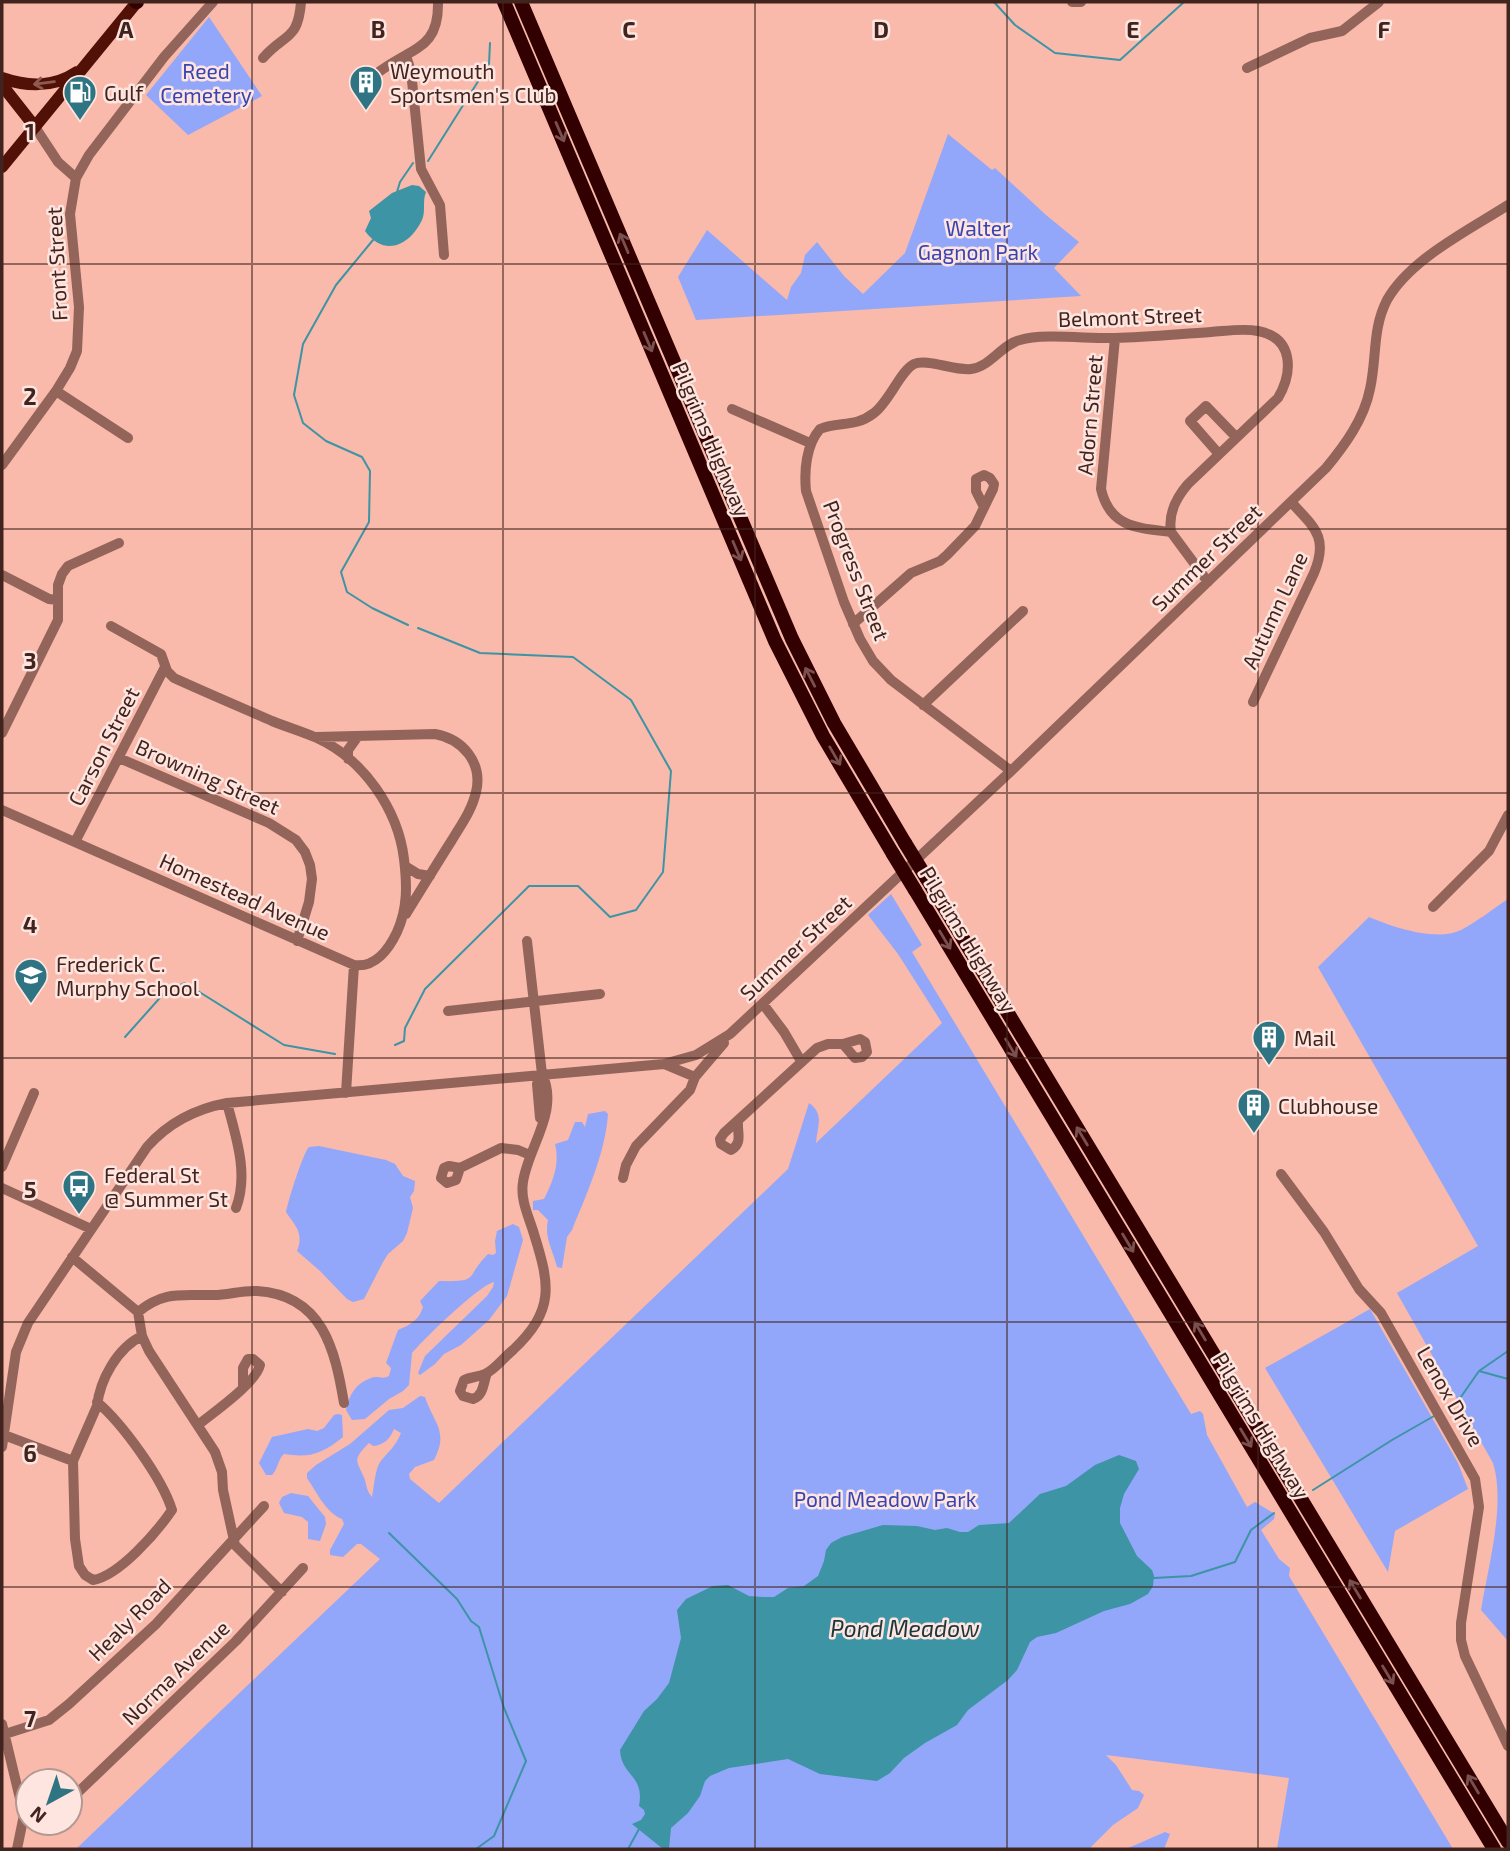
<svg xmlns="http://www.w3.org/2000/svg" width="1510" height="1851" font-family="'Exo 2',sans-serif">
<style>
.green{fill:#92a7fa;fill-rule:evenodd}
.water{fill:#3d94a5}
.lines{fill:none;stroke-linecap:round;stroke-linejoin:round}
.stream{stroke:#3d94a5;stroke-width:2}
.minor{stroke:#93645a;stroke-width:10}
.major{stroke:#521106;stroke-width:12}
.highway{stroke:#320000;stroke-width:14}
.highway-bridge{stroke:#320000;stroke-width:14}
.oneway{stroke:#8e5b52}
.oneway2{stroke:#79504e}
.grid{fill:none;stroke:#42241e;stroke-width:2;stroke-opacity:0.55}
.labels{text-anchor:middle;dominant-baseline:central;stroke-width:5;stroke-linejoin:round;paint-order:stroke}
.park-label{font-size:21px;fill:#3844b2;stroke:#fee5df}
.poi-label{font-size:21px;fill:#42241e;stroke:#fee5df;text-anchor:start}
.street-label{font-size:21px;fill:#42241e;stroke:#fee5df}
.water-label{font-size:23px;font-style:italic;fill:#1a353b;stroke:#fee5df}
.grid-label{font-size:23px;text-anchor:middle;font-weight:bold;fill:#42241e;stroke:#fee5df;stroke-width:5;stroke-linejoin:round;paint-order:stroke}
</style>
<rect width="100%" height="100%" fill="#f9b9ab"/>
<path class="green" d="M209,17L262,96L188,135L146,95Z
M948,134L992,170L995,168L1046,215L1079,242L1054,268L1081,296L696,320L678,277L707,230L787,300L791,287L801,273L805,255L817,242L844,276L863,294L905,253Z
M891,894L922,945L912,952L1191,1414L1200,1411L1203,1414L1207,1435L1247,1507L1255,1502L1275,1514L1274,1519L1261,1530L1279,1559L1290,1568L1289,1576L1453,1849H1277L1289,1778L1106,1755L1116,1765L1132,1790L1139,1791L1144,1795L1138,1808L1113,1825L1089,1849H76L380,1559L361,1544H357L343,1557L330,1555V1550L344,1524L342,1519C326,1513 316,1491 307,1478V1473L316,1465L350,1444L389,1410L403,1408L420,1396L425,1397C434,1424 449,1431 434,1460L415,1467L409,1474L410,1479L439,1503L788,1169L809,1103C825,1114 817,1127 816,1143L942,1023L898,954L868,915ZM394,1429L401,1433C396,1446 388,1452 380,1462C375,1470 374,1487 372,1497C367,1491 367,1488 365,1480C357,1460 351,1461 369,1443L373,1446C384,1445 390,1439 394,1429Z
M1508,899V1641L1481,1610C1488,1567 1506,1504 1493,1463L1397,1293L1478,1246L1318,967L1369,917C1392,927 1437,942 1461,930C1478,921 1493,909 1508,899Z
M605,1111L608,1114C605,1154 587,1193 572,1230L567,1237L562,1268L557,1267C553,1250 544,1238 548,1220L538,1210H533V1201L544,1199C553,1181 560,1164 555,1144L568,1140L575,1122H582L585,1127L588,1114Z
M319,1146L386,1160L395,1164L403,1176L415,1181L414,1191L410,1197L413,1208L407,1233L403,1241L388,1254L383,1262L364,1299L353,1302L347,1299L320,1271L297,1251C304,1233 296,1227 286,1212C288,1201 303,1153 309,1147Z
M513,1224L519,1227L523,1240L507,1296L489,1320L461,1345L444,1354L435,1364L420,1375L418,1373L425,1356L487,1296L493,1287L494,1282C478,1286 425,1338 412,1353L409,1385L403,1391L389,1399L365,1419L352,1420L346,1410C349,1395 356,1383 371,1378C378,1375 382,1380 389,1376L391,1368L386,1363L398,1330C410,1325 419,1320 423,1307L420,1301L439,1281C481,1282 464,1278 488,1254L493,1255L496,1253L495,1241L497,1231Z
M1370,1309L1458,1463L1468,1489L1395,1531L1388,1572L1265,1368Z
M338,1414L342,1415L343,1437C322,1454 310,1458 284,1454C278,1459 278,1469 272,1475H266L259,1463L272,1437L308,1429L317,1431L324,1428L334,1415Z
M291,1493L308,1496L325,1517L326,1524L320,1541L308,1539V1522L302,1517L284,1513L279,1503L282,1497Z
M1165,1832L1170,1834L1164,1849H1126Z"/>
<path class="water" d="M412,185L419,186L426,192C422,201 426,211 422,220C410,245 385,258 365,231L371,218L369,211L392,193Z
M1119,1455L1136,1461L1139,1469L1124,1494L1120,1508V1523L1137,1556L1152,1570L1154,1576L1153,1586L1148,1594L1130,1604L1104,1611L1056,1633L1037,1637L1030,1642L1017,1670L1008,1680L968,1710L957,1725L925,1743L904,1758L890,1773L877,1781L820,1774L788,1759L729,1768L710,1776L705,1781L700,1796L688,1813L671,1828L669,1849H663L632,1824L641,1820L645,1814L644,1810L639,1806C645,1775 621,1776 620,1750L644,1711L657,1699L669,1683L681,1638L677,1610L686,1599L713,1586L728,1585L749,1596L763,1597H774L788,1588L804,1586L818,1576L824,1561L826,1550L831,1543L842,1537L883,1525L917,1526L935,1530L947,1528L960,1532H968L979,1525L1009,1523L1040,1494L1066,1486L1095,1465Z"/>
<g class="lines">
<path class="stream" d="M994,2L1015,25L1055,53L1120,60L1184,2
M428,161L489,64L490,43
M397,192L400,182L413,163
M373,240L336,285L303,344L294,395L303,423L326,441L362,457L370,471L369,522L341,572L347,592L372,608L408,625
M125,1037L166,991L185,983L284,1045L335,1054
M395,1045L404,1041L405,1028L425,989L529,886H578L610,917L636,910L663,872L671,771L631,700L573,657L480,653L418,628
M1479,1371L1508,1379
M1448,1408L1456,1404L1479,1371L1508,1351
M1313,1490L1392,1440L1434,1416
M389,1533L457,1599L471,1621L479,1627L504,1708L526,1761L494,1836L476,1849
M1154,1578L1191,1576L1235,1562L1251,1530L1274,1513
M628,1849L639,1829"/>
<path class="minor" d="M1072,2H1081
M406,56L411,71L421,169L440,205L444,255
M263,58C285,33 298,41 301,2
M1247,68L1310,38L1342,31L1379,2
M361,87C368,81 375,74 383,69C414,47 439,48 438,2
M35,127L58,162L76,178
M1115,338L1101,489C1110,528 1138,528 1171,532
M56,391L128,438
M732,409L810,443
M1218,453L1190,421L1206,406L1236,437
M2,465L56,391L70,368L77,351L79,307L70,214L76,178L89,155L164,57L213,2
M2,575L49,599L58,600
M853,624L911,573L940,561L947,555L975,526L993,489L994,484L990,478L984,475L976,479V491L984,507
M111,626L161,654L167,671L174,678C207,693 240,707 272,721C287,727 303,732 317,738C363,759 398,809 404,859C407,884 408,908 397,932C389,949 375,968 354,965
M1253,702L1314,573C1329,537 1314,527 1291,502
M923,705L1023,611
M2,733L58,620V585L62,574L68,566L119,543
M316,737L435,734C463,739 483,763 476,792C472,810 461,825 452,840C436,865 421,890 406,914
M119,758L269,823L296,840L305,852L310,865L312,879L309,902L297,941
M348,759V750L358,736
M1011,771L891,680L873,661L860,639L844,602L806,491C804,471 806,445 820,429C839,421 855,428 874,413C889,402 901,370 914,364C927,358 954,371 971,369C990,367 1001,345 1020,340C1043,333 1089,339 1115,338C1147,337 1179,334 1211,332C1226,331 1243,328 1258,331C1294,338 1293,372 1278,398L1188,484C1176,498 1168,513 1171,532L1208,582
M2,810L354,965L346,1093
M75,842L165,667
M405,866L418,874L430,876
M1433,907L1489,851L1508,815
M763,1004L784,1032L801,1061
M448,1011L600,994
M664,1064L695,1077
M227,1103C236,1137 249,1174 236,1208
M540,1118L537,1084L542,1074
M738,1121C737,1133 743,1143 731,1150L721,1144L720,1139L724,1133L817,1048L828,1044H843L860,1039L865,1042L867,1052L862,1057L855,1058L843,1044
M2,1167L34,1093
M460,1168L456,1180L447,1183L441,1178L444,1168L449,1166L460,1168L501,1148L518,1150L530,1155
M1281,1174L1324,1232L1359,1289L1381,1313L1475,1479L1479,1507L1461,1623V1640L1465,1656L1508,1746
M623,1178L626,1165L636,1146L690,1090L695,1077L724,1043
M2,1188L91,1229
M72,1257L138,1312L142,1336L149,1351L215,1452L222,1472L223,1490L235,1545L282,1592
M138,1312C165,1290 182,1296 214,1295C228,1295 243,1290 257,1291C323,1295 335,1350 344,1403
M487,1373C483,1383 484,1395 473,1399L463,1396L460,1391L464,1380C471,1377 478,1377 485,1374C495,1370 504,1357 513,1350C555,1310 550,1285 534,1234C529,1217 520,1200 523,1182C528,1147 560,1111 542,1074L527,941
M97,1402C122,1423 162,1478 172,1510C157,1532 119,1576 93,1580L85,1575L79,1566L75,1539L73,1461L97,1406C100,1380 117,1348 142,1336
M198,1425C214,1412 256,1383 260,1365L253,1359H248L243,1368V1386
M4,1435L73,1461
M2,1447L16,1352L28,1323L147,1147C169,1122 195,1109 227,1103L664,1064L696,1055L730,1034L1011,771L1326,468C1345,445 1364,419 1370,389C1377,358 1372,329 1387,300C1410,259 1469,230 1508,205
M2,1724L24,1815L17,1849
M5,1734L49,1720L69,1704L156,1624L264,1506
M70,1800L236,1641L303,1568"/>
<path class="major" d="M2,78C28,87 53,88 77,72
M2,85L35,127
M2,167L137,2"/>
<path class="highway" d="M136,2H137
M504,2L775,641L823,736L893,854
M521,2L792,639L834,723L905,843
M927,879L1508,1842
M915,890L1494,1849"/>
<path class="highway-bridge" d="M905,843L927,879
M893,854L915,890"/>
</g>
<defs><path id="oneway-shaft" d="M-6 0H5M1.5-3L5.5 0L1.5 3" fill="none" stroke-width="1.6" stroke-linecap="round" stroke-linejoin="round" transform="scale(1.75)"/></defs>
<use class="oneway" href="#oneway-shaft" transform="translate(44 83) rotate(173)"/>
<g class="oneway2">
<use href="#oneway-shaft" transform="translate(560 132) rotate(67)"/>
<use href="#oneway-shaft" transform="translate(624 243) rotate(-113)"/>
<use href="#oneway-shaft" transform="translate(648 342) rotate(67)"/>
<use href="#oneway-shaft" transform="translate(737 551) rotate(67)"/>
<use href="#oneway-shaft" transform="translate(810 677) rotate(-117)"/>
<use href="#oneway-shaft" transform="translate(835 756) rotate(60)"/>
<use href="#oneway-shaft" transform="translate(945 940) rotate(59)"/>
<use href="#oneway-shaft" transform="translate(1011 1048) rotate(59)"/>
<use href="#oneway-shaft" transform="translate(1082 1136) rotate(-121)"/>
<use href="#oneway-shaft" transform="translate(1128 1243) rotate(59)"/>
<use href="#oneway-shaft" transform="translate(1200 1331) rotate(-121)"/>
<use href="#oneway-shaft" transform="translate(1246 1438) rotate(59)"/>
<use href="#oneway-shaft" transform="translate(1355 1589) rotate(-121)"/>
<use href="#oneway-shaft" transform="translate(1388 1675) rotate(59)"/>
<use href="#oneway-shaft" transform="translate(1473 1784) rotate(-121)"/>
</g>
<path class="grid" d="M252,2V1849M503,2V1849M755,2V1849M1007,2V1849M1258,2V1849M2,264H1508M2,529H1508M2,793H1508M2,1058H1508M2,1322H1508M2,1587H1508"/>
<defs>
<symbol id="building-pin" viewBox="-11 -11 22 30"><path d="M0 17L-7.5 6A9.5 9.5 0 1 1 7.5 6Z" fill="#2e7482" stroke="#fee5df"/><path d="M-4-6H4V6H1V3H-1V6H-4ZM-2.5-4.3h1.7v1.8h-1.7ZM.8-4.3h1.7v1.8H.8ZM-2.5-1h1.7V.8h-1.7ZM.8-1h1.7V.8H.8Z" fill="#fff"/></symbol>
<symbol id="fuel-pin" viewBox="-11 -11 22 30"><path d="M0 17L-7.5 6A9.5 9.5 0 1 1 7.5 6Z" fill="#2e7482" stroke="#fee5df"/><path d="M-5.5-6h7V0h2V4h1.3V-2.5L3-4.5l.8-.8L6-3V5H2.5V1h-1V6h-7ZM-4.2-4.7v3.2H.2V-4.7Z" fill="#fff"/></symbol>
<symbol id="school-pin" viewBox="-11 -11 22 30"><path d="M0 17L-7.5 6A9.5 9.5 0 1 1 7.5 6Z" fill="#2e7482" stroke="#fee5df"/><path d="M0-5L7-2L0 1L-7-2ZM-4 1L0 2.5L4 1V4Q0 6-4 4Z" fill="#fff"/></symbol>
<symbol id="bus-pin" viewBox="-11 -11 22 30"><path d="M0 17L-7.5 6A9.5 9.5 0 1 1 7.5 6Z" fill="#2e7482" stroke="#fee5df"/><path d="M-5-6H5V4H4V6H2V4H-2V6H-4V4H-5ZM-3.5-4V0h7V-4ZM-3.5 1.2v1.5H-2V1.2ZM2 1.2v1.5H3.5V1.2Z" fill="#fff"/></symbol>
</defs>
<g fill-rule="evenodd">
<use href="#building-pin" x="347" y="63" width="38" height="52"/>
<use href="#fuel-pin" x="61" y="73" width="38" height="52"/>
<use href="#school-pin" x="12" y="956" width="38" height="52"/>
<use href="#building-pin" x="1250" y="1018" width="38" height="52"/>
<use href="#building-pin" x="1235" y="1086" width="38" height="52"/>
<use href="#bus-pin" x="60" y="1167" width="38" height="52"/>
</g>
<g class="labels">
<g class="park-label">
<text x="206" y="70">Reed<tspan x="206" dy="24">Cemetery</tspan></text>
<text x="978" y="227">Walter<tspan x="978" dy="24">Gagnon Park</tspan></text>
<text x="885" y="1498">Pond Meadow Park</text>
</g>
<g class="poi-label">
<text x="390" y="70">Weymouth<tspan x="390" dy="24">Sportsmen's Club</tspan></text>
<text x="104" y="92">Gulf</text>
<text x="56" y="963">Frederick C.<tspan x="56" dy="24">Murphy School</tspan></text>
<text x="1294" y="1037">Mail</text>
<text x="1278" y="1105">Clubhouse</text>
<text x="104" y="1174">Federal St<tspan x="104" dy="24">@ Summer St</tspan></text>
</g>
<g class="street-label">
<text transform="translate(56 264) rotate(-93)">Front Street</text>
<text transform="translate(1130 316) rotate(-2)">Belmont Street</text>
<text transform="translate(1089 415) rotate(-85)">Adorn Street</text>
<text transform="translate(712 439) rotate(67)">Pilgrims Highway</text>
<text transform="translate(1206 557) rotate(-44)">Summer Street</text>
<text transform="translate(857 570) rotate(69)">Progress Street</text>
<text transform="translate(1274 610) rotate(-65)">Autumn Lane</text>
<text transform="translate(103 746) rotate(-63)">Carson Street</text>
<text transform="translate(208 776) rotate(24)">Browning Street</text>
<text transform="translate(245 896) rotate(24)">Homestead Avenue</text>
<text transform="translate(969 939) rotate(59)">Pilgrims Highway</text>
<text transform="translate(795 947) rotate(-43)">Summer Street</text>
<text transform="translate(1451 1396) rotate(60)">Lenox Drive</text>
<text transform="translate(1262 1425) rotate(59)">Pilgrims Highway</text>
<text transform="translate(129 1619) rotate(-45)">Healy Road</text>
<text transform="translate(175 1672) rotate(-44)">Norma Avenue</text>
</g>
<g class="water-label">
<text x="905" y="1628">Pond Meadow</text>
</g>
</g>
<g class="grid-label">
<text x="126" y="38">A</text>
<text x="378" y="38">B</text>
<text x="629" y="38">C</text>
<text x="881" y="38">D</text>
<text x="1133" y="38">E</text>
<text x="1384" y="38">F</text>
<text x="30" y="140">1</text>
<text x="30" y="405">2</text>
<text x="30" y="669">3</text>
<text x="30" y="933">4</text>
<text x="30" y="1198">5</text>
<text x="30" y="1462">6</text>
<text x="30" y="1727">7</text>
</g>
<rect width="1510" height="1851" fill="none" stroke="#42241e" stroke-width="7"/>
<g transform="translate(49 1802) rotate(220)"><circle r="33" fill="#fee5df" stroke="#b39892" stroke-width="2"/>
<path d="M0-5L12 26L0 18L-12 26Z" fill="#2e7482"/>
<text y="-10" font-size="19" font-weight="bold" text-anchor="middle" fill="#42241e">N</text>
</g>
</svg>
